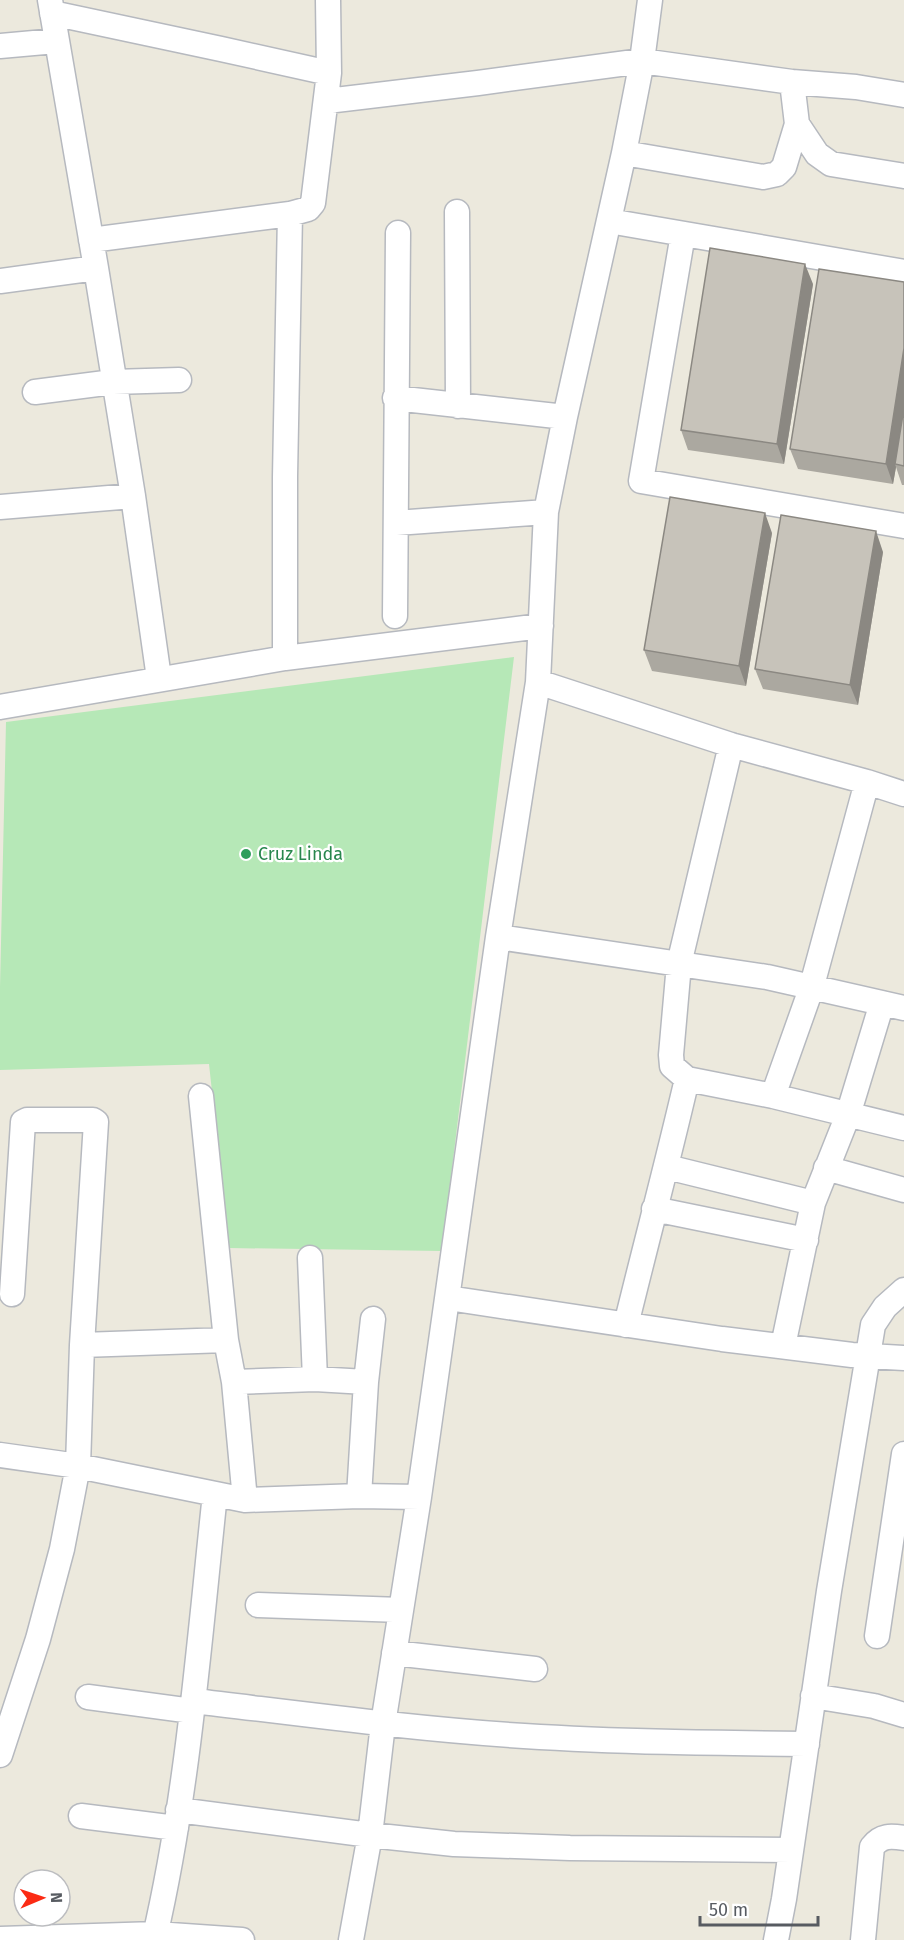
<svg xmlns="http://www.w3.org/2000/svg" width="904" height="1940" font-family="'Fira Sans',sans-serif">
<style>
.green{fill:#b6e8b7}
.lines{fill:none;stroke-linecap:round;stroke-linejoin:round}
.minor-casing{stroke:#b6b9bf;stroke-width:27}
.minor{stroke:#fff;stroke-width:24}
.wall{fill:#aba8a0}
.shaded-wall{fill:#8b8882}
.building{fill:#c7c3ba;stroke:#8b8882;stroke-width:1.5}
.leisure-dot{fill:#2e9e5b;stroke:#fff;stroke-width:2}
.labels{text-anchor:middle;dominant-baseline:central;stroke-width:4.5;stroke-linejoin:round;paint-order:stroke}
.leisure-label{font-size:18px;fill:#27864d;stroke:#fff;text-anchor:start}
</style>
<rect width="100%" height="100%" fill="#ece9dd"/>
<path class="green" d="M514,657L442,1251L229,1248L209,1064L0,1070V987L6,722Z"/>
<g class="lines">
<defs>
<path id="minor" d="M50,0L96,268L133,496L159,678
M52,13L221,49L329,73
M0,46L56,41
M792,82L797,124L817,154L831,164L904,176
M327,101L478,83L642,61L792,82L856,87L904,95
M624,153L763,177L777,174L784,167L797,124
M457,212L458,406
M609,221L904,272
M683,234L641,481L904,526
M91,240L290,214L308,209L313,203L329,73L328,0
M0,281L96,268
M35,392L113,382L179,380
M395,398L565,417
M0,507L133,496
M396,523L546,512
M395,616L398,233
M285,658V477L290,214
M538,682L731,745L867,782L904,794
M0,707L285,658L541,626
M731,745L679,964L671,1055L672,1066L687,1079L773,1096L904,1128
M498,937L767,977L904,1008
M201,1096L226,1340L234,1382L245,1500
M773,1096L811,989L867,782
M667,1167L813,1203
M826,1168L904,1190
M654,1209L806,1240
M310,1258L315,1379
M448,1298L722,1339L852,1355L904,1358
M626,1325C646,1243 668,1161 687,1079
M82,1345L226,1340
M783,1346L813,1203L848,1115L882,1003
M234,1382L315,1379L366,1382
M0,1455L78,1466L245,1500L359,1496L419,1497
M359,1496L366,1382L373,1319
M258,1605L401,1610
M877,1636L904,1454
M394,1653L535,1669
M813,1696L874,1706L904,1715
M88,1697L192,1711
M194,1701C304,1714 414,1729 524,1736C618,1742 713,1743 807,1744
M0,1755L38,1639L62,1549L78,1466L82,1345L96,1122L93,1120H27L23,1122L12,1294
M178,1810L370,1835L454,1844L570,1848L791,1850
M81,1816L176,1828
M0,1939L156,1934L242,1940
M154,1940C188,1794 199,1643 215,1494
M351,1940L370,1835L383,1724L419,1497L498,937L538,682L546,512L565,417L624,153L642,61L650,0
M776,1940L784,1899L829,1591L873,1325L885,1307L904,1290
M863,1940L872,1847C881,1835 891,1836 904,1838"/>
</defs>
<use href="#minor" class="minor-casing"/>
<use href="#minor" class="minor"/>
</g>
<path class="wall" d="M904,282V485H902L896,467L893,484L798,469L790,449Z
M813,284L784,464L688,450L681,430Z
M772,533L746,686L652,671L644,650Z
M883,552L858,705L763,689L755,669Z"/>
<path class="shaded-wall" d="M805,264L813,284L784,464L777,444Z
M904,348V415L895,464L896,467L893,484L886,464Z
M765,513L772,533L746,686L739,666Z
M876,531L883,552L858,705L850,685Z"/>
<path class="building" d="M710,248L805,264L777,444L681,430Z
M819,269L904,282V348L886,464L790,449Z
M904,408V466L895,464Z
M670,497L765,513L739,666L644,650Z
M781,515L876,531L850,685L755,669Z"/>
<circle class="leisure-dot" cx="246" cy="854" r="6"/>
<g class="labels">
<g class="leisure-label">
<text x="258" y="854">Cruz Linda</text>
</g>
</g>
<g transform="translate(42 1898) rotate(88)"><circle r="28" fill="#ffffff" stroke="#bcbdc0" stroke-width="1.5"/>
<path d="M0-4.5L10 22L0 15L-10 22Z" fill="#fb2b14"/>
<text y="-9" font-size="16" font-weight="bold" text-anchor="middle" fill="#575b61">N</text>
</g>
<path d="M700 1916v9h118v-9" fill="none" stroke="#575b61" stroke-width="3"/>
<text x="709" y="1916" font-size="18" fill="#575b61" stroke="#ffffff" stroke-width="4.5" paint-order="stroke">50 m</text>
</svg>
